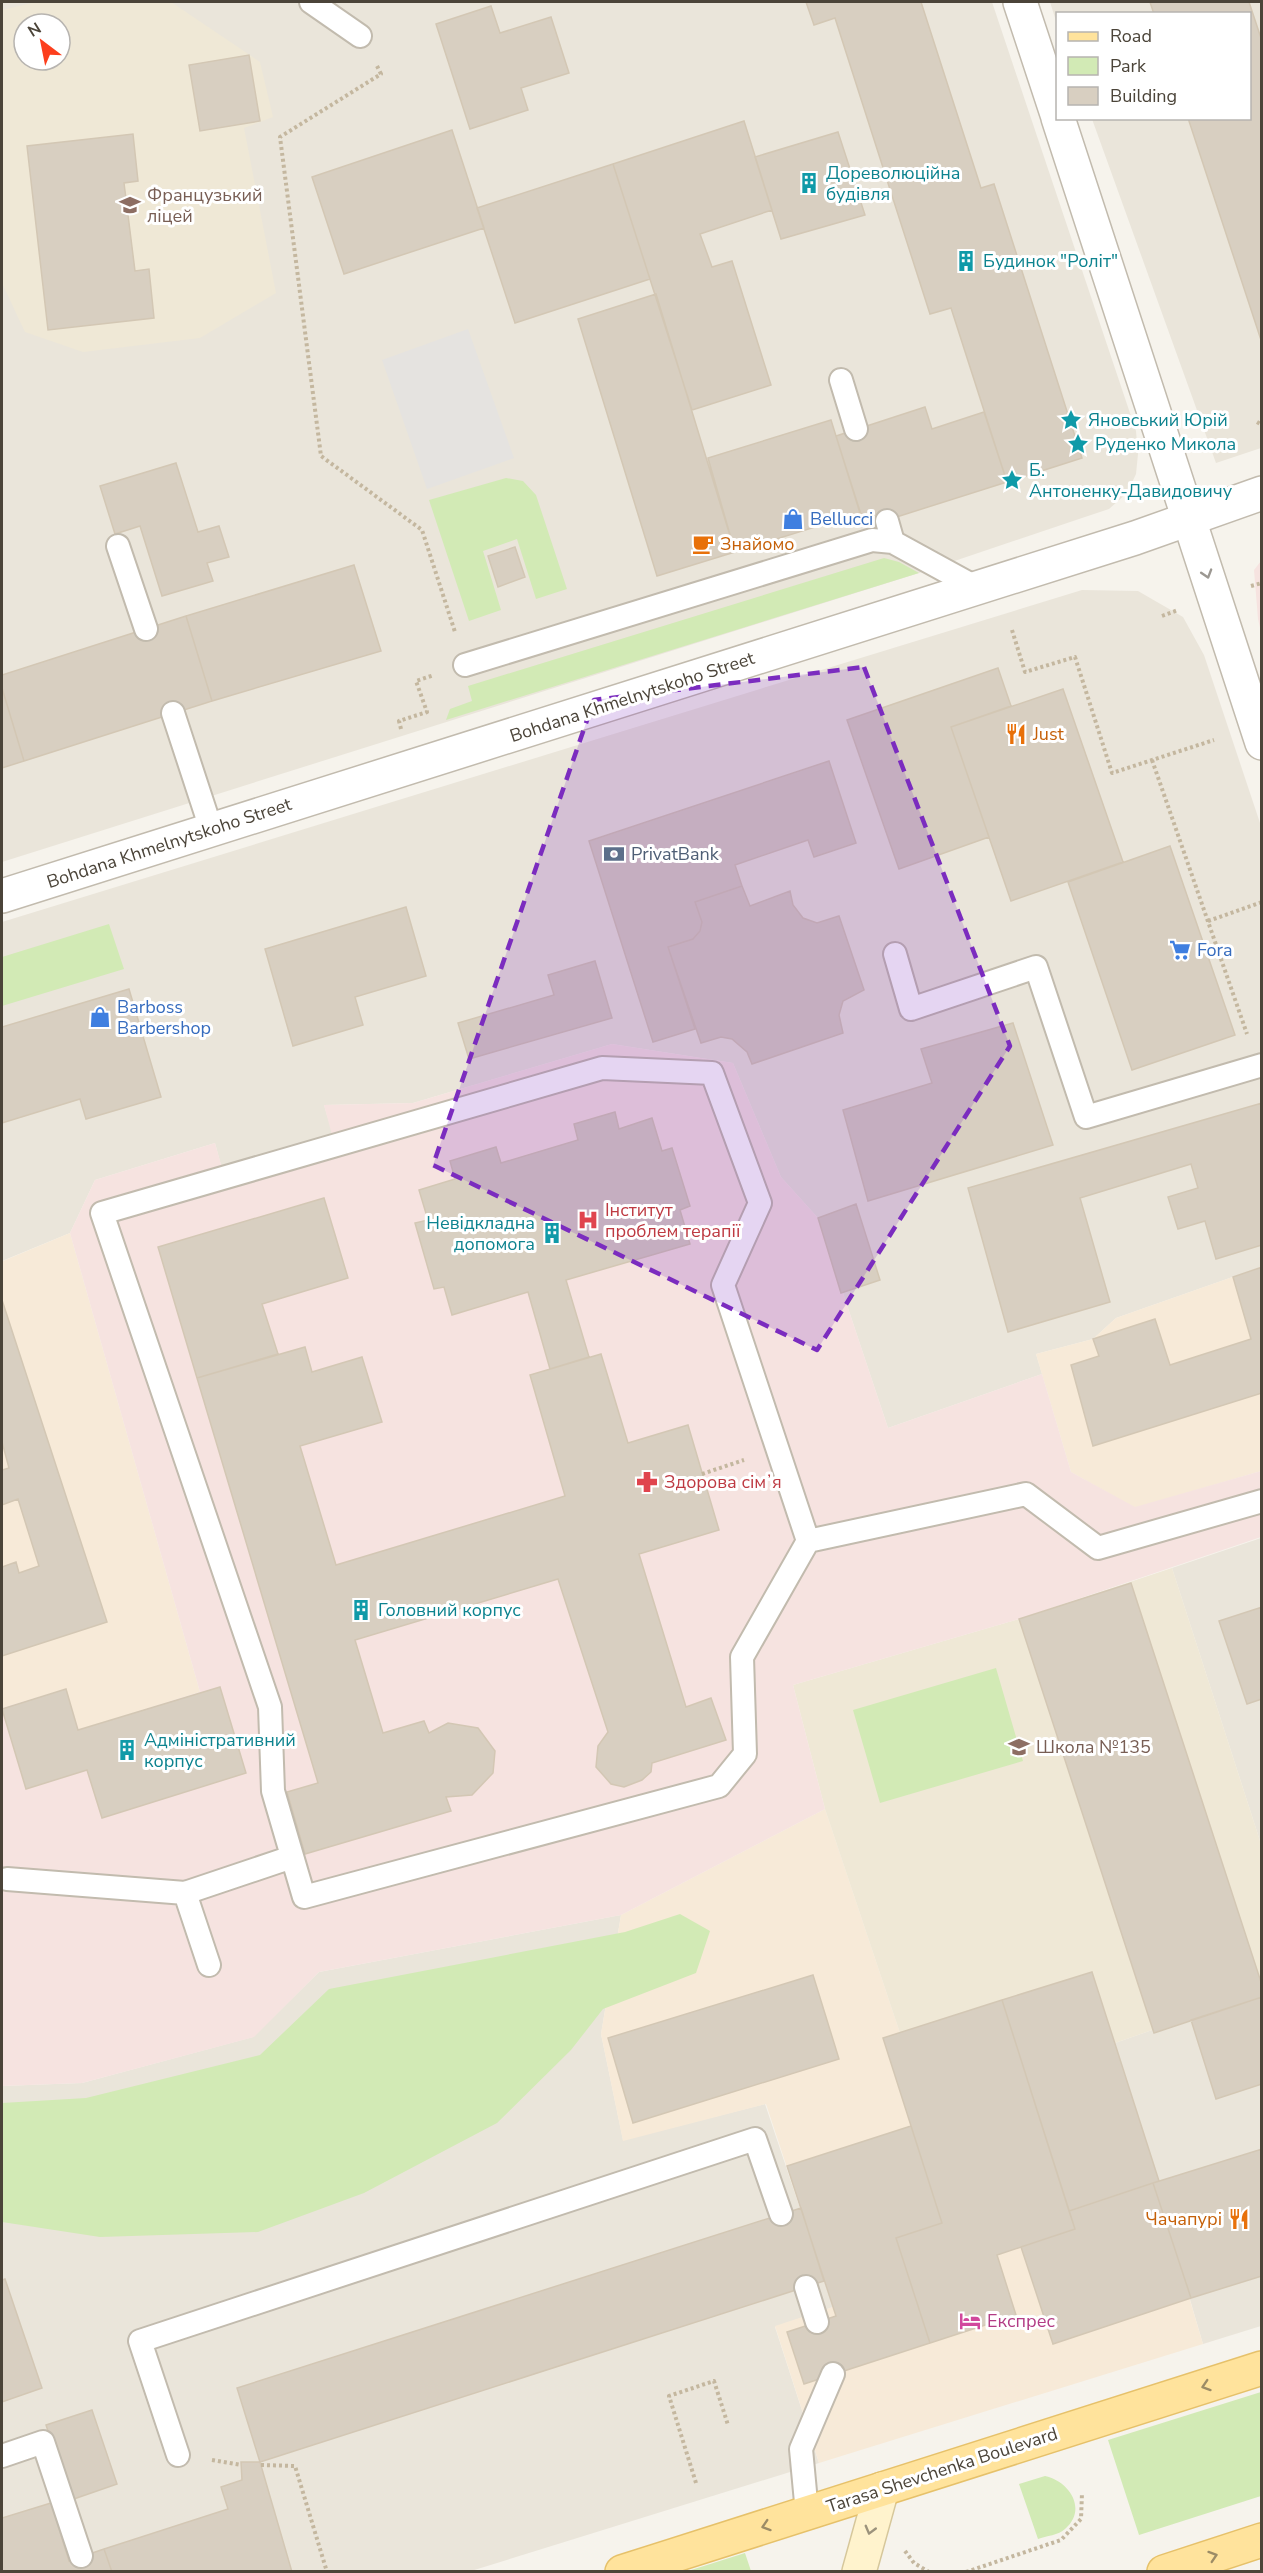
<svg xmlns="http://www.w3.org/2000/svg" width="1263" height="2573" font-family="'Nunito Sans',sans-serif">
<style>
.residential{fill:#eae5da;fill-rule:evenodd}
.commercial{fill:#f7ead8}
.education{fill:#efe8d6;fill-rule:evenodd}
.medical{fill:#f6e3e0}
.green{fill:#d2eab5}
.parking{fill:#e5e3e0}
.building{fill:#d8cfc1;stroke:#d3c7b4;stroke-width:1.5}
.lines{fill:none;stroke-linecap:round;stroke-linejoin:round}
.service-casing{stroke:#c2bbae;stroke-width:26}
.minor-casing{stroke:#c2bbae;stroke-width:36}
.tertiary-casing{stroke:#c2bbae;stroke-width:36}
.secondary-casing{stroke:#d6c79b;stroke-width:36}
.primary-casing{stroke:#e6c16a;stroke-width:36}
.path{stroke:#c4b79f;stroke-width:4;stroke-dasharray:3 3;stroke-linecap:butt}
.service{stroke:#fff;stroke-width:22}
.minor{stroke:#fff;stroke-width:33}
.tertiary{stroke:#fff;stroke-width:33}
.secondary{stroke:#fff3cd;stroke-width:33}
.primary{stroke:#ffe39c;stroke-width:33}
.oneway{stroke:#9c9892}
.oneway2{stroke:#9c8c66}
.oneway3{stroke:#9c937c}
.marked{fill:#7b2cbf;fill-opacity:0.2;stroke:#7b2cbf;stroke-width:4.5;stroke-dasharray:12 8;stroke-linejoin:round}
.labels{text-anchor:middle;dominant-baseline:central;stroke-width:6;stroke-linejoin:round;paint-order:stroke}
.culture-label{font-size:18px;fill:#0d838f;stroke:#fff;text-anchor:start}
.education-label{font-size:18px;fill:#785e54;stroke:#fff;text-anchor:start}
.shop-label{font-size:18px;fill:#366cbe;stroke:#fff;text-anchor:start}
.food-label{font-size:18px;fill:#c56008;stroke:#fff;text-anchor:start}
.street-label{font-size:18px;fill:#4b4439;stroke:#fff}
.service-label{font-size:18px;fill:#4e5e75;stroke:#fff;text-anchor:start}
.health-label{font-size:18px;fill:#be3a42;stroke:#fff;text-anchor:start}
.hotel-label{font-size:18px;fill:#b23c85;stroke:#fff;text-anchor:start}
</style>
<rect width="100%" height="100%" fill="#f6f3ec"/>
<path class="residential" d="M2,2H992L1136,431L1138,454L1136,474L1127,493L1109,509L1082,518L919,573L2,862ZM24,24H60V60H24Z
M1050,2H1261V448L1216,463L1092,119L1250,118V14H1058L1057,24Z
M1082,590L1138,591L1183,617L1204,655L1261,826V1267L1116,1318L1093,1339L1036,1354L1042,1374L888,1428L818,1218L781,1177L733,1063L612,1044L413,1103L324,1105L333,1135L222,1169L215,1143L95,1180L70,1233L2,1261V922Z
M1261,1538V1844L1172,1568Z
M621,1915L601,2034L623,2140L765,2104L833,2307L775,2327L819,2463L471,2571H2V2086L82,2083L253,2037L319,1972Z
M1261,1992V2326L1203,2344L1115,2043Z"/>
<path class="commercial" d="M70,1233L200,1692L78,1730L65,1689L2,1708V1258L3,1261Z
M1261,1267V1471L1135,1508L1071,1472L1036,1354L1093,1339L1116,1318Z
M825,1809L900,2033L1092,1972L1203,2344L819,2463L775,2326L833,2307L766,2104L623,2141L601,2034L621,1915Z"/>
<path class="education" d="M36,2H171L260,62L273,117L244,128L276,293L200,338L83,352L25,332L2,283V10ZM24,24H60V60H24Z
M1172,1568L1261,1844V1992L1115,2043L1092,1972L900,2033L825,1809L793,1685L1019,1619Z"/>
<path class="medical" d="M1261,561V632L1258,619L1254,570Z
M612,1044L733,1063L781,1177L818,1218L888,1428L1042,1374L1071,1472L1135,1507L1261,1471V1537L1019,1619L793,1685L825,1809L621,1915L319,1972L254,2037L82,2083L2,2086V1708L66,1689L79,1730L200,1692L70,1233L95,1180L215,1143L222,1168L332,1135L324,1105L413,1103Z"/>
<path class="green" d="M506,478L523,481L536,495L567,589L536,599L517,539L483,551L501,610L469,621L429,500Z
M884,558L899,562L919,573L446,720L450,709L472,701L468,686Z
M109,924L124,969L2,1006V957Z
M996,1668L1023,1761L880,1803L853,1710Z
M680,1914L710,1931L696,1973L603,2009L571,2050L497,2123L364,2193L258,2232L100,2237L2,2222V2103L86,2098L260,2055L329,1989L625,1932Z
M1261,2392V2496L1139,2535L1108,2440Z
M1045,2476C1069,2481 1088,2509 1065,2529C1059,2535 1046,2536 1038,2539L1019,2484Z
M745,2553L751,2571H688Z"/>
<path class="parking" d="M468,329L514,458L427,489L382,360Z"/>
<path class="building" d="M806,2H921L981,188L994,184L1082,458L1007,482L951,308L930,314L835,18L814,25Z
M1150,2H1249L1262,41V343L1188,118H1250V14H1154Z
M491,6L500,33L551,17L569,73L521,88L528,110L470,129L436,24Z
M249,55L260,121L200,131L189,65Z
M744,121L772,210L700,234L712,267L732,261L771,385L692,410L613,164Z
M452,130L484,228L344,274L312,177Z
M838,132L865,215L781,239L755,157Z
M133,134L138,181L124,183L135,271L149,269L154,318L48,330L27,146Z
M613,164L650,279L515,323L477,208Z
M656,294L735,552L657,576L578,319Z
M925,407L932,429L984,412L1007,482L865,527L836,436Z
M831,420L860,513L735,552L708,458Z
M176,463L198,532L219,526L229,557L207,563L213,581L162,596L140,526L115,534L100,486Z
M515,547L525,577L498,587L488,556Z
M354,565L381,651L212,701L186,616Z
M186,616L212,701L24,761L2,688V675Z
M998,668L1011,706L951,727L989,837L899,869L847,720Z
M2,688L24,761L2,768Z
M1063,689L1123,862L1011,901L951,727Z
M829,761L856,843L814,857L808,840L735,865L742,886L695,902L702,922L700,931L693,939L668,947L695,1029L653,1042L589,841Z
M1170,846L1235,1035L1132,1070L1068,882Z
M742,886L750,906L790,891L793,905L803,918L817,923L839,916L864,990L843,1001L839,1015L843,1033L752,1064L747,1052L732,1039L721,1037L701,1043L668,947L693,939L700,931L702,922L695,902Z
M406,907L426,976L355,997L363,1025L293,1046L265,949Z
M595,961L612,1018L469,1059L458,1023L554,995L548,975Z
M129,989L161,1097L86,1119L80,1099L2,1123V1027Z
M1013,1023L1053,1145L868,1201L843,1110L932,1083L921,1049Z
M1262,1103V1245L1216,1259L1205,1221L1178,1229L1168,1197L1198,1188L1191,1164L1080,1198L1110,1302L1008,1332L968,1188Z
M615,1112L619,1129L652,1118L662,1151L672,1148L690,1206L680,1210L690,1244L566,1280L589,1357L550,1369L528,1292L452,1315L444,1287L434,1289L415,1223L428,1220L419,1190L455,1179L450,1161L496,1147L501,1163L578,1140L574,1124Z
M324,1198L348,1278L262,1304L278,1354L197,1378L158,1247Z
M856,1204L880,1280L841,1293L818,1218Z
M1262,1267V1393L1093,1446L1071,1365L1099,1356L1093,1339L1155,1319L1170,1365L1251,1339L1233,1277Z
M2,1300L107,1622L2,1656V1567L16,1562L19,1573L39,1566L18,1499L2,1505V1470L9,1468L2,1442Z
M305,1347L312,1372L362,1357L382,1422L300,1446L336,1565L565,1496L530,1375L601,1354L628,1443L688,1425L719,1530L639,1554L686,1707L711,1698L726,1740L652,1763L651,1772L642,1780L624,1787L611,1784L596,1767L598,1746L608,1732L558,1579L355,1640L383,1733L424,1721L429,1733L448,1723L478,1728L495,1751L493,1773L472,1795L446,1797L451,1811L305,1854L287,1792L318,1783L197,1378Z
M1131,1583L1262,1985V1997L1154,2033L1019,1619Z
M1262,1607V1699L1247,1704L1219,1621Z
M220,1687L246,1773L102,1818L87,1770L26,1789L2,1709L66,1689L78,1730Z
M1092,1972L1159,2181L1069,2211L1002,2000Z
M813,1975L839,2059L633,2123L608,2038Z
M1262,1997V2084L1216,2099L1191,2020Z
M1002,2000L1075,2229L997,2255L1016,2315L930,2343L896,2238L942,2223L883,2038Z
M911,2126L942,2223L896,2238L930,2343L804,2384L787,2332L836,2316L787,2166Z
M1262,2149V2276L1191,2298L1153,2183Z
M1153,2183L1191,2298L1053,2344L1021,2247L1075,2229L1069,2211Z
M801,2208L824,2281L260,2462L237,2388Z
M5,2279L42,2388L2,2402V2280Z
M92,2410L117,2484L71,2500L46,2425Z
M241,2462H260L292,2572H112L104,2549L228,2509L221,2487L242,2480Z
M51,2503L69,2561L104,2549L112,2572H2V2518Z"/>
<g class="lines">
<defs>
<path id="service" d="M311,2L360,36
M841,380L856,429
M887,521L893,542
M118,546L146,629
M465,665L872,540L893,542L977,588
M173,713L211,829
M895,954L911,1009L1036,967L1086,1117L1262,1065
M808,1541L723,1285L760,1203L712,1073L602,1068L102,1213L270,1707L273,1791L304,1897L719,1786L745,1754L742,1657L808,1541L1026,1494L1098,1548L1262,1501
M7,1879L185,1893L292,1857
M185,1893L209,1965
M806,2287L817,2322
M178,2455L140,2341L755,2139L781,2214
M2,2456L43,2442L81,2556
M807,2513L801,2449L833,2374"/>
<path id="minor" d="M1020,2L1058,117
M1058,118L1262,743"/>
<path id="tertiary" d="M2,896L1135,538L1262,493"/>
<path id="secondary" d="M859,2572L882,2489"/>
<path id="primary" d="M622,2572L1262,2368
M1164,2572L1262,2540"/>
</defs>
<use href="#service" class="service-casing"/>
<use href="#minor" class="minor-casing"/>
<use href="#tertiary" class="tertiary-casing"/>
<use href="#secondary" class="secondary-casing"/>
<use href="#primary" class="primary-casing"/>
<path class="path" d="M377,66L381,74L280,137L321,456L422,530L455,632
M1257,422L1262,425
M1251,586L1262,583
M1162,616L1178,610
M1012,630L1025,672L1075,657L1112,773L1214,740
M401,729L399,721L427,712L416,681L434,675
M1152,760L1247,1034
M1208,921L1262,902
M702,1474L744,1460
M212,2460L241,2465
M261,2465L295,2466L327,2572
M696,2483L669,2396L714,2381L728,2425
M905,2551L914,2563L929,2572
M966,2572L1061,2540L1081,2519L1082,2493"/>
<use href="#service" class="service"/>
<use href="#minor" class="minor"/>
<use href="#tertiary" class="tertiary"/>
<use href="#secondary" class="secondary"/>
<use href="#primary" class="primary"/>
</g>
<defs><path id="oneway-chevron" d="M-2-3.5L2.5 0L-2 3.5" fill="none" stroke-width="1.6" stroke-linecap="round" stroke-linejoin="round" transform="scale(1.5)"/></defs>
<use class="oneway" href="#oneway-chevron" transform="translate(1207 574) rotate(73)"/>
<g class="oneway2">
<use href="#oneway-chevron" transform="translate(1206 2386) rotate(162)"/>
<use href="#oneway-chevron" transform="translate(766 2526) rotate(162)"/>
<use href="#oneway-chevron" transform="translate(1213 2556) rotate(-18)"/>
</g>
<use class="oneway3" href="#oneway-chevron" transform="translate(870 2530) rotate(105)"/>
<path class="marked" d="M864,667L1010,1046L817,1350L433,1165L594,700Z"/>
<defs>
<symbol id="building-bare" viewBox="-9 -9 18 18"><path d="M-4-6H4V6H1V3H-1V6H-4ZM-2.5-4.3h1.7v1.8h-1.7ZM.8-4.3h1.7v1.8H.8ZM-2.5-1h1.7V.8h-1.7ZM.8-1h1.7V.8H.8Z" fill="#0f9aa8" stroke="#fff" stroke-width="2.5" paint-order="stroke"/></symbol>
<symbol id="school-bare" viewBox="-9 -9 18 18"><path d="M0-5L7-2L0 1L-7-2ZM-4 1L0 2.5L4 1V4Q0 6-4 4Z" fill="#8d6e63" stroke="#fff" stroke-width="2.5" paint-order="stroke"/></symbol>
<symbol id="sight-bare" viewBox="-9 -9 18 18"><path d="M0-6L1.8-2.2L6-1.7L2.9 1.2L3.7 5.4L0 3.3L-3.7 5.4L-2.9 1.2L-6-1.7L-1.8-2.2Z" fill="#0f9aa8" stroke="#fff" stroke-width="2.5" paint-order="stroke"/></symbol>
<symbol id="shop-bare" viewBox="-9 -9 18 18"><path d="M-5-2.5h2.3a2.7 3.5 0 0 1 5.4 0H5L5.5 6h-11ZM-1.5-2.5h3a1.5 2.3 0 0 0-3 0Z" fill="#3f7fe0" stroke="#fff" stroke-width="2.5" paint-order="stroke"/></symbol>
<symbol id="cafe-bare" viewBox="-9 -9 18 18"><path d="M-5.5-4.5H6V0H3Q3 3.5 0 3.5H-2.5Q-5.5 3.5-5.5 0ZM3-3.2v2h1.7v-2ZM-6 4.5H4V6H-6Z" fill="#e8710a" stroke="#fff" stroke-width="2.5" paint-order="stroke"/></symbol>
<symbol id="restaurant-bare" viewBox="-9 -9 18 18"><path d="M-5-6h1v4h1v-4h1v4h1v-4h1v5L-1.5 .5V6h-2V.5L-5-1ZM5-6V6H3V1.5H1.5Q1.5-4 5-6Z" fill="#e8710a" stroke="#fff" stroke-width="2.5" paint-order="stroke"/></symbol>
<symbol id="bank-bare" viewBox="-9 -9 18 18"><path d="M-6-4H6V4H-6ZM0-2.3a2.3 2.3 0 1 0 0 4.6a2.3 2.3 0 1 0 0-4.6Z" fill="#5c6f8a" stroke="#fff" stroke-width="2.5" paint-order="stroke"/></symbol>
<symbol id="supermarket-bare" viewBox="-9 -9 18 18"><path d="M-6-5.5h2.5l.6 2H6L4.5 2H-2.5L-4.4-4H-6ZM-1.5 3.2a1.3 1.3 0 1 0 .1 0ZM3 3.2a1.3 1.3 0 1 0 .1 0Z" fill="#3f7fe0" stroke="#fff" stroke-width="2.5" paint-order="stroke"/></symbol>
<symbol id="hospital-bare" viewBox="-9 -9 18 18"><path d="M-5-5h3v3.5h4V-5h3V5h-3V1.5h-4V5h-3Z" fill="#e0444e" stroke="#fff" stroke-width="2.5" paint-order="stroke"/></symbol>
<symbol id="pharmacy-bare" viewBox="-9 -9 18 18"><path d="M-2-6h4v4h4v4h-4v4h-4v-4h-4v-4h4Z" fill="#e0444e" stroke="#fff" stroke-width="2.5" paint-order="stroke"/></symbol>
<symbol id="hotel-bare" viewBox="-9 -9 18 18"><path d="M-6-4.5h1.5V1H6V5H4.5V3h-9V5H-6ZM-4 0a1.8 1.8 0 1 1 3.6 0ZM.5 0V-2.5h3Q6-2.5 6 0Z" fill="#d1479c" stroke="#fff" stroke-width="2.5" paint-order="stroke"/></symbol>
</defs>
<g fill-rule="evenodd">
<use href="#building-bare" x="794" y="168" width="30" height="30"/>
<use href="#school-bare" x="115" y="190" width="30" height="30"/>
<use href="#building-bare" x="951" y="246" width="30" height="30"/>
<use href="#sight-bare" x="1056" y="405" width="30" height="30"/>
<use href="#sight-bare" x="1063" y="429" width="30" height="30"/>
<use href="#sight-bare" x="997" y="465" width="30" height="30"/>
<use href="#shop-bare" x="778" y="504" width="30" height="30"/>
<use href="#cafe-bare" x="688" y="529" width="30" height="30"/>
<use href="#restaurant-bare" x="1001" y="719" width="30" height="30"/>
<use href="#bank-bare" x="599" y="839" width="30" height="30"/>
<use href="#supermarket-bare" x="1165" y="935" width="30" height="30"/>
<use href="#shop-bare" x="85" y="1002" width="30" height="30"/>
<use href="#hospital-bare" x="573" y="1205" width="30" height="30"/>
<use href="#building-bare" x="537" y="1218" width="30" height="30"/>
<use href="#pharmacy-bare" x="632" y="1467" width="30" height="30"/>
<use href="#building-bare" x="346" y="1595" width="30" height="30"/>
<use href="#school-bare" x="1004" y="1732" width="30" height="30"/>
<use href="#building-bare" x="112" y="1735" width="30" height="30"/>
<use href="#restaurant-bare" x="1224" y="2204" width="30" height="30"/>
<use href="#hotel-bare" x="955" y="2306" width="30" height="30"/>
</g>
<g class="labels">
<g class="culture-label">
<text x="826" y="173">Дореволюційна<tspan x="826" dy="21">будівля</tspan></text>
<text x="983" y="261">Будинок "Роліт"</text>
<text x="1088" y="420">Яновський Юрій</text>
<text x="1095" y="444">Руденко Микола</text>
<text x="1029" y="470">Б.<tspan x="1029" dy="21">Антоненку-Давидовичу</tspan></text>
<text x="535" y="1223" text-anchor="end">Невідкладна<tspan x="535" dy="21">допомога</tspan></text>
<text x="378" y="1610">Головний корпус</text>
<text x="144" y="1740">Адміністративний<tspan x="144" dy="21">корпус</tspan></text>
</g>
<g class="education-label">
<text x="147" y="195">Французький<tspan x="147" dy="21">ліцей</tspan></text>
<text x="1036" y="1747">Школа №135</text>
</g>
<g class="shop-label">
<text x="810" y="519">Bellucci</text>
<text x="1197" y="950">Fora</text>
<text x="117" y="1007">Barboss<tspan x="117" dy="21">Barbershop</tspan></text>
</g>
<g class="food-label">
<text x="720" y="544">Знайомо</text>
<text x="1033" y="734">Just</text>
<text x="1222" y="2219" text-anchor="end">Чачапурі</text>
</g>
<g class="street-label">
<text transform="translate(632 697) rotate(-18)">Bohdana Khmelnytskoho Street</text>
<text transform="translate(169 843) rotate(-18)">Bohdana Khmelnytskoho Street</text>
<text transform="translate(942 2470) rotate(-18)">Tarasa Shevchenka Boulevard</text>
</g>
<g class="service-label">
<text x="631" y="854">PrivatBank</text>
</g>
<g class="health-label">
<text x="605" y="1210">Інститут<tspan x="605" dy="21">проблем терапії</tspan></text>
<text x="664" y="1482">Здорова сімʼя</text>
</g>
<g class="hotel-label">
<text x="987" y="2321">Експрес</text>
</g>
</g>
<rect width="1263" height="2573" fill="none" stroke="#4b4439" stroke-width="6"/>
<rect x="1056" y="12" width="195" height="108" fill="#ffffff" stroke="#b7b4b0" stroke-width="1.5"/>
<rect x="1068" y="32" width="30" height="9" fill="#ffe39c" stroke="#b7b4b0" stroke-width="1.5"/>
<text x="1110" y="42" font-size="18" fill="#4b4439">Road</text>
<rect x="1068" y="57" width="30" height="18" fill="#d2eab5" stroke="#b7b4b0" stroke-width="1.5"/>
<text x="1110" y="72" font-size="18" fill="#4b4439">Park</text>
<rect x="1068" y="87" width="30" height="18" fill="#d8cfc1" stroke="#b7b4b0" stroke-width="1.5"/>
<text x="1110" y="102" font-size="18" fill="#4b4439">Building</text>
<g transform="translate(42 42) rotate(328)"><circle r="28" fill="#ffffff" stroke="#b7b4b0" stroke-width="1.5"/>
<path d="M0-4.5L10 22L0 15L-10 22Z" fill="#fc3f1d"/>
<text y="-9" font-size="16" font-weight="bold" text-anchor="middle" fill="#4b4439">N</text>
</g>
</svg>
